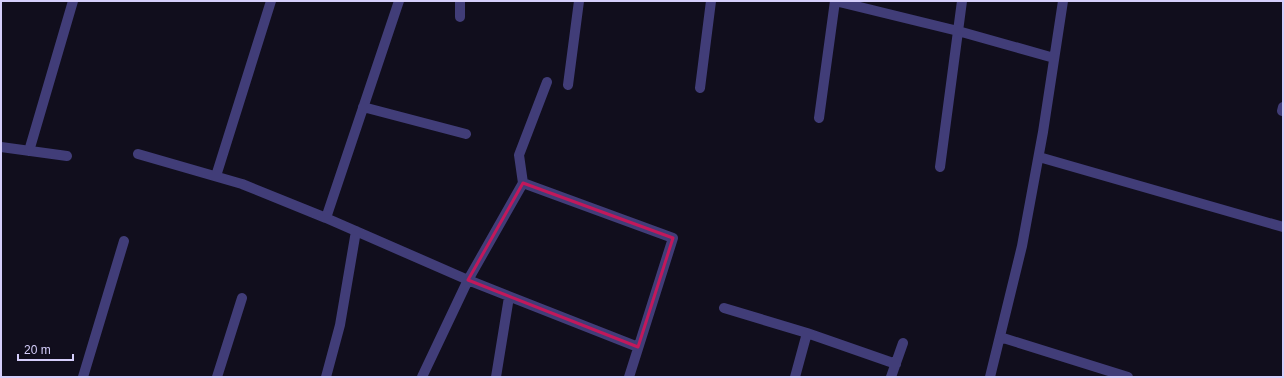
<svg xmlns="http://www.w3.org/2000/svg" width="1284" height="378" font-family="Helvetica,sans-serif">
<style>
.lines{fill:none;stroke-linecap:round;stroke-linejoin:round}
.minor{stroke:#413d78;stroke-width:10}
.marked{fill:none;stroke:#c2185b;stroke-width:3;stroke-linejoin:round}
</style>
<rect width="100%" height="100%" fill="#110e1d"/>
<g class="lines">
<path class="minor" d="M835,1L958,31L1054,58
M460,17V1
M568,85L579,1
M700,88L711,1
M363,107L466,134
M1282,111L1283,107
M819,118L835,1
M1,147L67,156
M29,151L73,1
M138,154L242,184L326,218L468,280L523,183L673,238L629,377
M1039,157L1283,227
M940,167L962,1
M216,176L271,1
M523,183L519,155L547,82
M326,218L399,1
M724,308L807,333L896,364
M1000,337L1128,377
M83,377L124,241
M217,377L242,298
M326,377L340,325L356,231
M422,377L468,280L638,347
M496,377L509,297
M795,377L807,333
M891,377L903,343
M990,377L1022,246L1043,132L1063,1"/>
</g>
<path class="marked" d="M523,183L673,238L638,347L468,280Z"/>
<rect width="1284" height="378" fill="none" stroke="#d5cefb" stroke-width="4"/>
<path d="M18 354v6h55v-6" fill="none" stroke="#d5cefb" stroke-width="2"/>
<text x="24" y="354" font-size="12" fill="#d5cefb" stroke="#110e1d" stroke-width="3" paint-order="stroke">20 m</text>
</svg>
